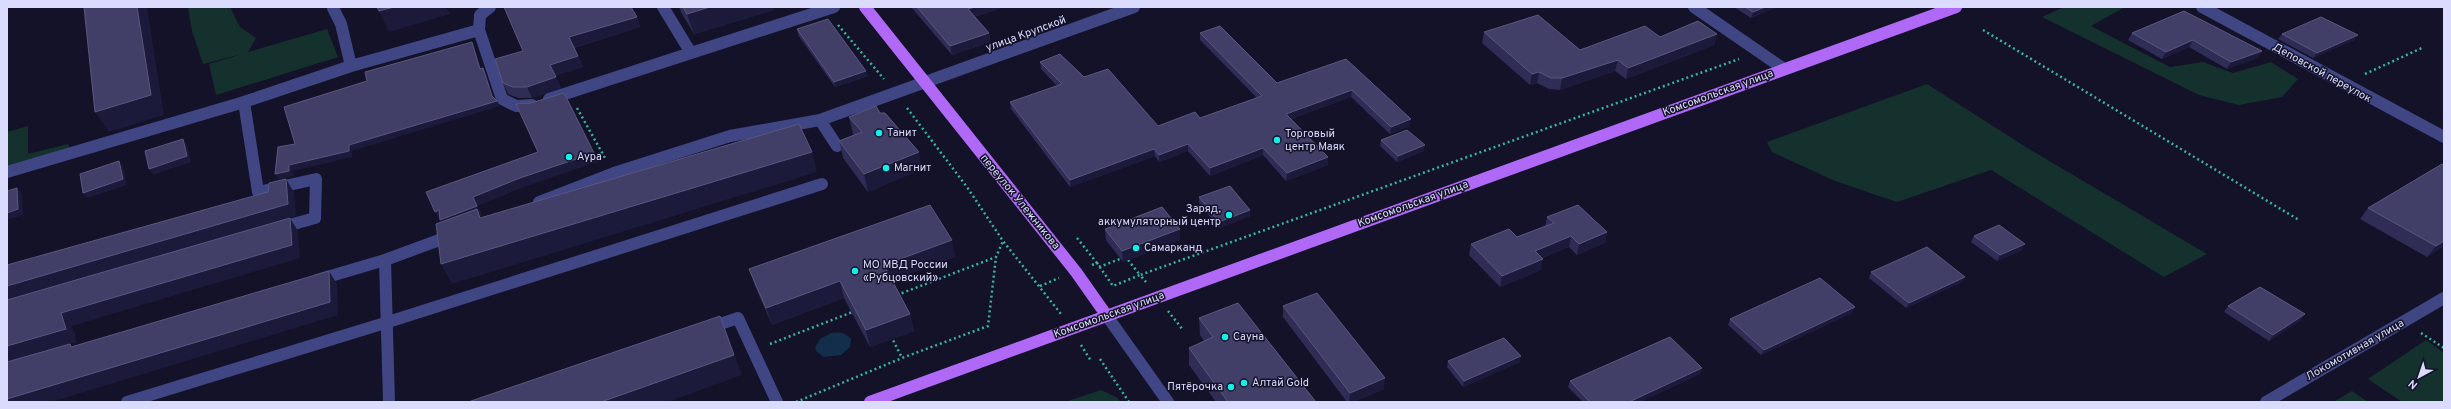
<svg xmlns="http://www.w3.org/2000/svg" width="2451" height="409" font-family="Overpass,sans-serif">
<style>
.green{fill:#15312d}
.water{fill:#122e4b}
.lines{fill:none;stroke-linecap:round;stroke-linejoin:round}
.path{stroke:#38b39d;stroke-width:2.5;stroke-dasharray:2 3;stroke-linecap:butt}
.minor{stroke:#404584;stroke-width:12}
.major{stroke:#b069f6;stroke-width:12}
.wall{fill:#2f2c55}
.shaded-wall{fill:#1c1a3b}
.building{fill:#413f67;stroke:#5a577e}
.poi-dot{fill:#13f0ec;stroke:#131228;stroke-width:1.5}
.labels{text-anchor:middle;dominant-baseline:central;stroke-width:3;stroke-linejoin:round;paint-order:stroke}
.street-label{font-size:11px;fill:#dbdbfd;stroke:#131228}
.poi-label{font-size:11px;fill:#dbdbfd;stroke:#131228;text-anchor:start}
</style>
<rect width="100%" height="100%" fill="#131228"/>
<path class="green" d="M188,7H230L240,27L256,38L248,52L327,29L338,57L216,95L209,64L242,54L203,64L192,31Z
M2064,7H2125L2091,26L2170,67L2203,62L2233,73L2271,62L2298,79L2282,97L2239,105L2199,95L2042,17Z
M1927,84L2029,149L2207,254L2164,277L1991,170L1897,202L1835,181L1772,152L1767,142Z
M28,126V154L68,144L70,150L7,169V132Z
M2426,340L2444,353V402H2402L2368,379Z
M1101,390L1118,398L1120,402H1065Z
M2352,391L2368,402H2333Z"/>
<path class="water" d="M831,333C839,332 845,332 851,339L850,347L841,355L824,357L817,352L815,348L820,339Z"/>
<g class="lines">
<path class="path" d="M838,25L884,79
M1983,30L2299,220
M2365,74L2424,47
M577,108L605,158
M907,108L967,187L1003,241L1061,314
M1077,238L1097,263
M1128,260L1140,275L1739,59
M1092,265L1097,263L1113,286L1140,275L1146,282
M1099,267L1120,259
M1040,286L1059,278
M897,295L996,257L1003,241
M1168,311L1183,330
M2421,333L2444,348
M891,336L902,358L988,326L996,257
M770,344L855,311
M1081,345L1091,361
M1100,359L1129,402
M796,402L902,358"/>
<path class="minor" d="M663,7L691,53L834,7
M1694,7L1784,69
M2202,7L2444,137
M333,8L341,24L351,66
M479,30L502,99L516,106L532,105
M549,99L691,53
M244,102L351,66L479,30L480,15L490,7
M820,120L837,146
M7,172L244,102L258,192L316,179L315,218L279,228
M539,202L614,173L730,136L820,120L1134,7
M385,260L453,235
M317,280L385,260L389,402
M1107,316L1168,402
M708,328L738,318L777,402
M127,402L385,323L822,184
M2266,402L2444,298"/>
<path class="major" d="M865,7L1076,272L1107,316
M870,402L1956,7"/>
</g>
<path class="wall" d="M679,7H683L774,10L694,34L681,12Z
M911,7H1004L974,17L989,33L990,42L952,55Z
M1734,7H1775V8L1751,18Z
M2184,11L2262,51L2258,58L2227,69L2189,47L2162,59L2128,40L2132,33Z
M637,17L640,27L574,48L583,67L555,75L561,88L532,98H518L508,94L503,83L523,51Z
M797,29L866,71L868,76L835,87L798,35Z
M1484,32L1580,50L1660,37L1717,34L1714,45L1626,79L1615,71L1560,90L1549,89L1537,83L1530,85L1482,43Z
M1200,33L1277,83L1346,59L1410,126L1390,134L1351,97L1291,119L1328,165L1286,181L1263,155L1210,176L1188,151L1159,162L1155,156L1070,187L1011,109L1010,102L1057,86L1041,69L1040,62L1084,77L1158,126L1200,118L1257,98L1200,40Z
M2282,34L2358,35L2354,40L2313,58L2278,39Z
M880,113L922,169L868,192L843,158L839,141L854,135L853,134L849,117Z
M1381,140L1424,151L1397,162L1380,146Z
M1199,197L1250,210V216L1219,228L1199,203Z
M2368,208L2444,246L2427,257L2360,219Z
M1547,217L1607,232L1605,243L1577,255L1569,247L1542,258L1541,270L1500,287L1469,255L1471,244L1517,237L1545,226Z
M1105,229L1180,240L1123,262L1106,240Z
M1974,236L2022,250L1997,261L1971,242Z
M955,257L892,280L910,314L914,331L870,347L844,298L772,325L755,286L749,269Z
M1871,272L1962,282L1906,308L1869,278Z
M1283,306L1384,389L1354,402H1347L1283,317Z
M2228,306L2301,320L2269,341L2224,312Z
M1852,313L1761,355L1728,325L1730,319Z
M1199,318L1316,402H1216L1189,365V348L1204,341L1200,335Z
M1448,361L1520,362L1463,387L1447,367Z
M1700,374L1640,402H1583L1568,387L1570,381Z"/>
<path class="shaded-wall" d="M137,7H147L164,115L109,132L95,112Z
M394,7H446L450,14L389,32L379,11Z
M710,7H773L774,10L694,34L687,14Z
M975,7H1004L969,18L968,9Z
M1765,7H1775V8L1751,18L1753,12Z
M637,17L640,27L573,48L569,37Z
M989,33L990,42L952,55L950,46Z
M1717,34L1714,45L1626,79L1628,68Z
M2358,35L2354,40L2313,58L2317,53Z
M2193,40L2189,47L2162,59L2166,52Z
M472,42L483,75L480,69Z
M2262,51L2258,58L2227,69L2231,62Z
M578,56L583,67L555,76L550,65Z
M1618,60L1615,71L1560,90L1562,78Z
M483,68L486,74L495,101L492,96Z
M866,71L868,76L835,87L834,82Z
M1539,72L1537,83L1530,85L1532,74Z
M556,77L561,88L532,98L527,87Z
M1352,90L1351,97L1285,121L1286,114Z
M497,101L500,106L352,151V157L293,171V176L279,180L275,174L289,165L349,145Z
M1411,119L1410,126L1390,134L1391,127Z
M183,139L187,144L191,162L153,175L149,169Z
M1188,144V151L1159,162V155Z
M1425,145L1424,151L1397,162L1398,156Z
M1263,148V155L1210,176V168Z
M1154,149L1155,156L1070,187V180Z
M812,152L817,172L452,284L441,264Z
M919,152L922,169L868,192L864,174Z
M594,153L597,162L524,187L478,206L482,215L480,216L487,229H445L435,212L473,197L520,178Z
M1328,157V165L1286,181L1287,173Z
M119,161L123,167L127,185L87,198L83,193Z
M286,179L294,192L296,216L7,301V286L288,204Z
M17,188L22,194L23,215L7,220V213Z
M1250,210V216L1219,228V222Z
M290,218L298,231L300,258L72,326L77,342L7,362V346L61,313Z
M1180,229V240L1123,262L1122,251Z
M1607,232L1605,243L1577,255L1579,244Z
M1571,236L1569,247L1532,262L1535,251Z
M952,240L955,257L888,282L884,265Z
M2444,241V246L2427,257L2436,246Z
M2025,244L2022,250L1997,261L2000,255Z
M1543,259L1541,270L1500,287L1502,276Z
M329,271L337,284L338,315L51,402H7V399Z
M1965,277L1962,282L1906,308L1909,303Z
M840,281L844,298L772,325L766,308Z
M1855,307L1852,313L1761,355L1764,350Z
M910,314L914,331L870,347L866,330Z
M2305,314L2301,320L2269,341L2273,335Z
M720,316L742,375L668,402H601Z
M1521,356L1520,362L1463,387L1464,381Z
M1702,368L1700,374L1640,402H1629Z
M1385,378L1384,389L1354,402H1349L1350,393Z"/>
<path class="building" d="M84,7H137L151,95L95,112Z
M377,7H394L379,11Z
M504,7H631L637,17L569,37L578,56L550,65L556,77L527,87H513L503,83L495,59L523,51Z
M683,7H710L687,14Z
M917,7H975L968,9L989,33L950,46Z
M1745,7H1765L1753,12Z
M2184,11L2262,51L2231,62L2193,40L2166,52L2132,33Z
M1538,15L1580,50L1645,26L1660,37L1698,21L1717,34L1628,68L1618,60L1562,78H1551L1539,72L1532,74L1484,32Z
M2321,17L2358,35L2317,53L2282,34Z
M828,19L866,71L834,82L797,29Z
M1220,26L1277,83L1346,59L1411,119L1391,127L1352,90L1286,114L1328,157L1287,173L1263,148L1210,168L1188,144L1159,155L1154,149L1070,180L1010,102L1062,84L1040,62L1060,54L1084,77L1108,69L1158,126L1195,112L1200,118L1262,96L1200,33Z
M472,42L480,69L483,68L492,96L497,101L349,145V151L289,165V171L275,174L278,147L295,144L284,107L367,81L365,72Z
M564,93L594,153L520,178L473,197L477,206L440,220L439,210L435,212L426,192L538,152L516,104L531,103Z
M876,106L880,113H885L919,152L864,174L839,141L862,132L849,117Z
M799,124L812,152L441,264L436,224L477,209L480,218Z
M1407,130L1425,145L1398,156L1381,140Z
M183,139L187,156L149,169L145,151Z
M119,161L123,179L83,193L80,174Z
M2442,164L2444,166V241L2436,246L2368,208Z
M286,179L288,204L7,286V265L268,192L269,183Z
M1230,186L1250,210L1219,222L1199,197Z
M17,188L18,209L7,213V191Z
M930,205L952,240L884,265L910,314L866,330L840,281L766,308L749,269Z
M1578,205L1607,232L1579,244L1571,236L1535,251L1543,259L1502,276L1471,244L1509,229L1517,237L1554,223L1547,217Z
M1162,207L1180,229L1122,251L1105,229Z
M290,218L292,245L61,313L66,329L7,346V300Z
M1999,225L2025,244L2000,255L1974,236Z
M1927,247L1965,277L1909,303L1871,272Z
M329,271L330,302L7,399V362L70,344L71,347Z
M1820,278L1855,307L1764,350L1730,319Z
M2260,287L2305,314L2273,335L2228,306Z
M1317,293L1385,378L1350,393L1283,306Z
M1238,303L1316,402H1228L1189,348L1213,337L1199,318Z
M720,316L734,355L601,402H468Z
M1670,337L1702,368L1629,402H1590L1570,381Z
M1504,338L1521,356L1464,381L1448,361Z"/>
<g class="poi-dot">
<circle cx="879" cy="133" r="4"/>
<circle cx="1277" cy="140" r="4"/>
<circle cx="569" cy="157" r="4"/>
<circle cx="886" cy="168" r="4"/>
<circle cx="1229" cy="215" r="4"/>
<circle cx="1136" cy="248" r="4"/>
<circle cx="855" cy="271" r="4"/>
<circle cx="1225" cy="337" r="4"/>
<circle cx="1244" cy="383" r="4"/>
<circle cx="1231" cy="387" r="4"/>
</g>
<g class="labels">
<g class="street-label">
<text transform="translate(1026 34) rotate(-20)">улица Крупской</text>
<text transform="translate(2322 73) rotate(29)">Деповской переулок</text>
<text transform="translate(1718 93) rotate(-20)">Комсомольская улица</text>
<text transform="translate(1020 202) rotate(51)">переулок Улежникова</text>
<text transform="translate(1413 204) rotate(-20)">Комсомольская улица</text>
<text transform="translate(1109 315) rotate(-20)">Комсомольская улица</text>
<text transform="translate(2355 350) rotate(-30)">Локомотивная улица</text>
</g>
<g class="poi-label">
<text x="887" y="133">Танит</text>
<text x="1285" y="134">Торговый<tspan x="1285" dy="13">центр Маяк</tspan></text>
<text x="577" y="157">Аура</text>
<text x="894" y="168">Магнит</text>
<text x="1221" y="209" text-anchor="end">Заряд,<tspan x="1221" dy="13">аккумуляторный центр</tspan></text>
<text x="1144" y="248">Самарканд</text>
<text x="863" y="265">МО МВД России<tspan x="863" dy="13">«Рубцовский»</tspan></text>
<text x="1233" y="337">Сауна</text>
<text x="1252" y="383">Алтай Gold</text>
<text x="1223" y="387" text-anchor="end">Пятёрочка</text>
</g>
</g>
<rect width="2451" height="409" fill="none" stroke="#dbdbfd" stroke-width="16"/>
<g transform="translate(2419 377) rotate(220)" stroke="#131228" stroke-width="3" paint-order="stroke">
<path d="M0-3L7 15L0 10L-7 15Z" fill="#dbdbfd"/>
<text y="-6" font-size="11" font-weight="bold" text-anchor="middle" fill="#dbdbfd">N</text>
</g>
</svg>
